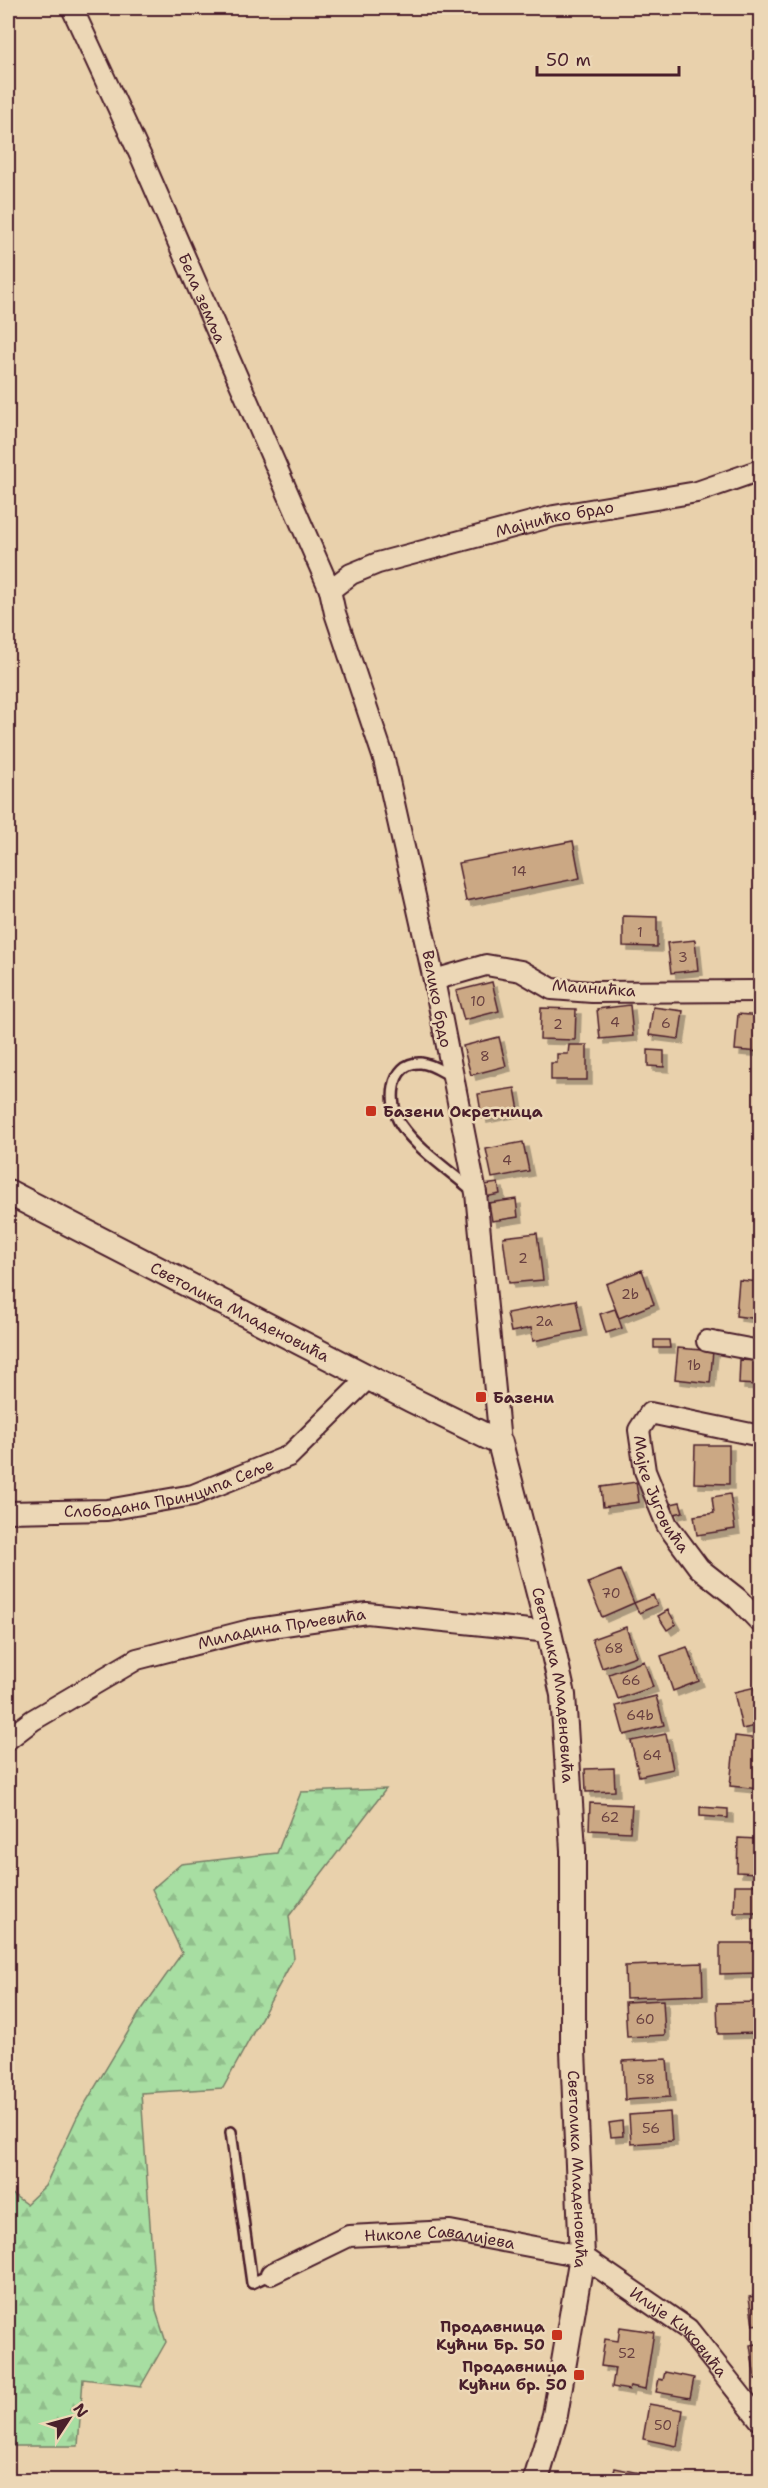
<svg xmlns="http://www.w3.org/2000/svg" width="768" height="2488" font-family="'Shantell Sans',sans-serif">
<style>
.forest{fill:url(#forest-firs);stroke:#787e66;stroke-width:1.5}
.building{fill:#cba884;stroke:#4a1f2b;stroke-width:1.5;filter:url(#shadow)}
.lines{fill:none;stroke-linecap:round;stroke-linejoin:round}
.service-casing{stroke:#4a1f2b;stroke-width:14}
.minor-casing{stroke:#4a1f2b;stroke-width:24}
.tertiary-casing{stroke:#4a1f2b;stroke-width:28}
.service{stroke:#ecd7b6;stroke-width:9}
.minor{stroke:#ecd7b6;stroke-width:20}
.tertiary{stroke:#ecd7b6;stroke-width:24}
.poi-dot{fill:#c8321e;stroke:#ecd7b6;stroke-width:2}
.labels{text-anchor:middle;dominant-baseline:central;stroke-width:5;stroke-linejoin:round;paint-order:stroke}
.number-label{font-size:14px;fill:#6a4141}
.street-label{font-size:16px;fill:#4a1f2b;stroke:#ecd7b6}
.poi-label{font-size:16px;font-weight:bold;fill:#4a1f2b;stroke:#ecd7b6;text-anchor:start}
</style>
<defs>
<pattern id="forest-firs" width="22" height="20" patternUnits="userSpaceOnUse" patternTransform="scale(1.5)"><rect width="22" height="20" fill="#a7dea2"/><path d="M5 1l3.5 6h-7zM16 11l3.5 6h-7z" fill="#91be8c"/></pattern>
<filter id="shadow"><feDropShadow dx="5" dy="5" stdDeviation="0" flood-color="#0004"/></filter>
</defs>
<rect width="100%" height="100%" fill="#e9d1ac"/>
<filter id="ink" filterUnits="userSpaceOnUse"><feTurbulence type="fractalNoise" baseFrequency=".0167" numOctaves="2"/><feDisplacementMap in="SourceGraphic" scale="12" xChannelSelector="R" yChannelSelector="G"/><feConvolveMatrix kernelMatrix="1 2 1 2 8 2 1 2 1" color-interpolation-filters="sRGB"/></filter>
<g filter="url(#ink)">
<path class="forest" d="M386,1789L289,1916L294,1958L223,2088L141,2093L156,2311L166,2342L141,2386L83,2379L78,2446H8V2191L26,2204L45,2186L77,2117L140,2012L182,1953L152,1889L181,1864L277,1853L301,1792Z"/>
<path class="building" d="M573,841L580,878L466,901L458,863Z
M623,916L657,917V947L623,946Z
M695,940L698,970L671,973L667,943Z
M492,982L499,1011L464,1020L456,991Z
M630,1005L633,1036L600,1039L597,1009Z
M760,1005V1052L735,1050L738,1014L760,1016Z
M653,1007L683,1011L679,1039L649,1035Z
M541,1008L576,1009L575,1040L540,1039Z
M499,1037L506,1066L471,1075L463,1046Z
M569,1045H587V1080H551V1063H557V1054H568Z
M648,1050L664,1051V1067L648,1066Z
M515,1088L519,1111L482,1118L478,1094Z
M523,1142L529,1171L492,1178L486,1149Z
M498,1183L500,1194L485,1197L484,1185Z
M516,1199L518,1217L492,1221L489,1203Z
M537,1233L543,1280L509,1283L503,1237Z
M642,1270L654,1304L619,1318L606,1284Z
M739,1280L760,1282V1319L736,1316Z
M576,1300L582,1331L533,1341L531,1328L511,1332L507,1313Z
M615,1309L622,1328L606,1333L600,1314Z
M654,1340H669L670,1348H654Z
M678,1348L713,1351L710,1383L675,1379Z
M740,1360L760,1361V1385L739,1384Z
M695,1445H729V1484L694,1483Z
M636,1482L639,1502L603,1507L601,1487Z
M730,1494L735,1529L697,1535L694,1516L714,1513L712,1497Z
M680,1502L683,1512L674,1514L671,1504Z
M620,1570L634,1603L602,1617L588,1583Z
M653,1595L657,1605L639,1613L634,1603Z
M668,1610L676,1624L667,1630L658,1616Z
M626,1627L636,1656L602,1668L592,1639Z
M687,1647L699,1681L673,1691L661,1656Z
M644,1661L653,1687L618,1699L609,1674Z
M760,1686V1725L742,1729L734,1692Z
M656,1696L664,1725L624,1735L616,1706Z
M666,1734L673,1769L639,1776L631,1741Z
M735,1736L760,1739V1789L730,1786Z
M614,1768L615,1791L586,1792L585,1769Z
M590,1803L632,1805L630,1832L589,1830Z
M700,1807L728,1809V1818L700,1816Z
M738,1838L760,1839V1873L737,1872Z
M735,1885H760V1913H734Z
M720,1943H760V1973L720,1974Z
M702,1963L703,1995L626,1998L625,1966Z
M663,2000L665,2035L627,2037L625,2002Z
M760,2002V2033L718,2034L717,2003Z
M667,2059L670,2097L625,2100L623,2061Z
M670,2112L672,2141L631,2144L629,2115Z
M622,2121L623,2136L611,2137L609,2123Z
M760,2295V2324L753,2325L749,2297Z
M620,2327L654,2332L645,2389L630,2386L629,2390L612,2387L615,2368L601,2366L605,2339L618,2341Z
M760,2343V2378L755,2379L750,2345Z
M665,2372L694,2378L690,2398L656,2392L659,2379L663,2380Z
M649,2404L683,2410L677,2446L643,2439Z
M615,2468L644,2474L643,2480H612Z"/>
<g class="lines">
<defs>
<path id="service" d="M451,1076C441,1071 432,1064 421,1063C389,1061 388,1106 401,1125C419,1151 449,1170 473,1191
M231,2132L252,2283L271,2274"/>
<g id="minor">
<path id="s1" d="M72,8L142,159L330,590"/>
<path d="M434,980L486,965L521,971L552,989L592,992L760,991"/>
<path d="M707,1341L760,1351"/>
<path id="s2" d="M760,1436L650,1413L639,1430L645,1471L667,1525L699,1568L737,1598L760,1622"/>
<path id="s3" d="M500,1443L476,1193L434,980L384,759L335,613L330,590L351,574L378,563L554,516L697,492L760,470"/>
<path id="s4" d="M8,1512L107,1510L193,1495L289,1456L368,1378"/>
<path id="s5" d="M8,1739L33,1720L137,1659L250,1630L367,1613L549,1632"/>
<path id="s6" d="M271,2274L349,2236L450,2231L582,2256L688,2329L760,2420"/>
</g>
<g id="tertiary">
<path id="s7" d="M8,1192L412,1400L500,1443L549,1632L563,1695L573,1850V2051L582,2256L555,2415L536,2480"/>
</g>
</defs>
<use href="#service" class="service-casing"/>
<use href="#minor" class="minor-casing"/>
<use href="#tertiary" class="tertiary-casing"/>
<use href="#service" class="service"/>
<use href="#minor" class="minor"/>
<use href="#tertiary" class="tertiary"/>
</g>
</g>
<g class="poi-dot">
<rect x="365" y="1105" width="12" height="12" rx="3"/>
<rect x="475" y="1391" width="12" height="12" rx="3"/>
<rect x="551" y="2329" width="12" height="12" rx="3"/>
<rect x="573" y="2369" width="12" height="12" rx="3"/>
</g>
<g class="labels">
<g class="number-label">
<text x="519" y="871">14</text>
<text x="640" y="932">1</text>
<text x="683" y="957">3</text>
<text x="478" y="1001">10</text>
<text x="615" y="1022">4</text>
<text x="666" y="1023">6</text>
<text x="558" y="1024">2</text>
<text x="485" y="1056">8</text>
<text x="507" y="1160">4</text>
<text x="523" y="1258">2</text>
<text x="630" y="1294">2b</text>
<text x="544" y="1321">2a</text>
<text x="694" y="1365">1b</text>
<text x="611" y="1593">70</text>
<text x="614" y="1648">68</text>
<text x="631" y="1680">66</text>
<text x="640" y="1715">64b</text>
<text x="652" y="1755">64</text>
<text x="610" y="1817">62</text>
<text x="645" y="2019">60</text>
<text x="646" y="2079">58</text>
<text x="651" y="2128">56</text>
<text x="627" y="2353">52</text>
<text x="663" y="2425">50</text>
</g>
<g class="street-label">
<text stroke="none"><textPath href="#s1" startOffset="318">Бела земља</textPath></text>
<text stroke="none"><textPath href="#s3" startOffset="1110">Мајнићко брдо</textPath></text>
<text transform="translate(594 988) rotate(4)">Маинићка</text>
<text transform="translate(437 999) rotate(79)">Велико брдо</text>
<text stroke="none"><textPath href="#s7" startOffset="261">Светолика Младеновића</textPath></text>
<text stroke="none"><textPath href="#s4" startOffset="164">Слободана Принципа Сеље</textPath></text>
<text stroke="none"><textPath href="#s2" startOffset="201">Мајке Југовића</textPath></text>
<text stroke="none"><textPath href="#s5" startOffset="300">Миладина Прљевића</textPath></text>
<text stroke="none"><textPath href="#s7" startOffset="801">Светолика Младеновића</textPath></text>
<text stroke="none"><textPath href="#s7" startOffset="1287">Светолика Младеновића</textPath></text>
<text stroke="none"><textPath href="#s6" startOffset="178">Николе Савалијева</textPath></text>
<text stroke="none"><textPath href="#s6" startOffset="446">Илије Киковића</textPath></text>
</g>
<g class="poi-label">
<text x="383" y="1111">Базени Окретница</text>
<text x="493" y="1397">Базени</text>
<text x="545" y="2326" text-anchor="end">Продавница<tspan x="545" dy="18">Кућни Бр. 50</tspan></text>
<text x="567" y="2366" text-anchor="end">Продавница<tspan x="567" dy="18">Кућни бр. 50</tspan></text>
</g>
</g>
<rect width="768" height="2488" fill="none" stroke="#ecd7b6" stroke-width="30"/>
<rect x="15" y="15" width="738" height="2458" fill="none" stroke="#4a1f2b" stroke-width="2" filter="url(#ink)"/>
<g transform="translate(69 2419) rotate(54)" stroke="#ecd7b6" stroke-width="4.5" paint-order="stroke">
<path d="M0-4.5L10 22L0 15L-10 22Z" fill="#4a1f2b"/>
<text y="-9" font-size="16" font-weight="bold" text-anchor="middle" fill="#4a1f2b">N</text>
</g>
<path d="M537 66v9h142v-9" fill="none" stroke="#4a1f2b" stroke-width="3"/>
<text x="546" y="66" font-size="18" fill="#4a1f2b" stroke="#ecd7b6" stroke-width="4.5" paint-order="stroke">50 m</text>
</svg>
